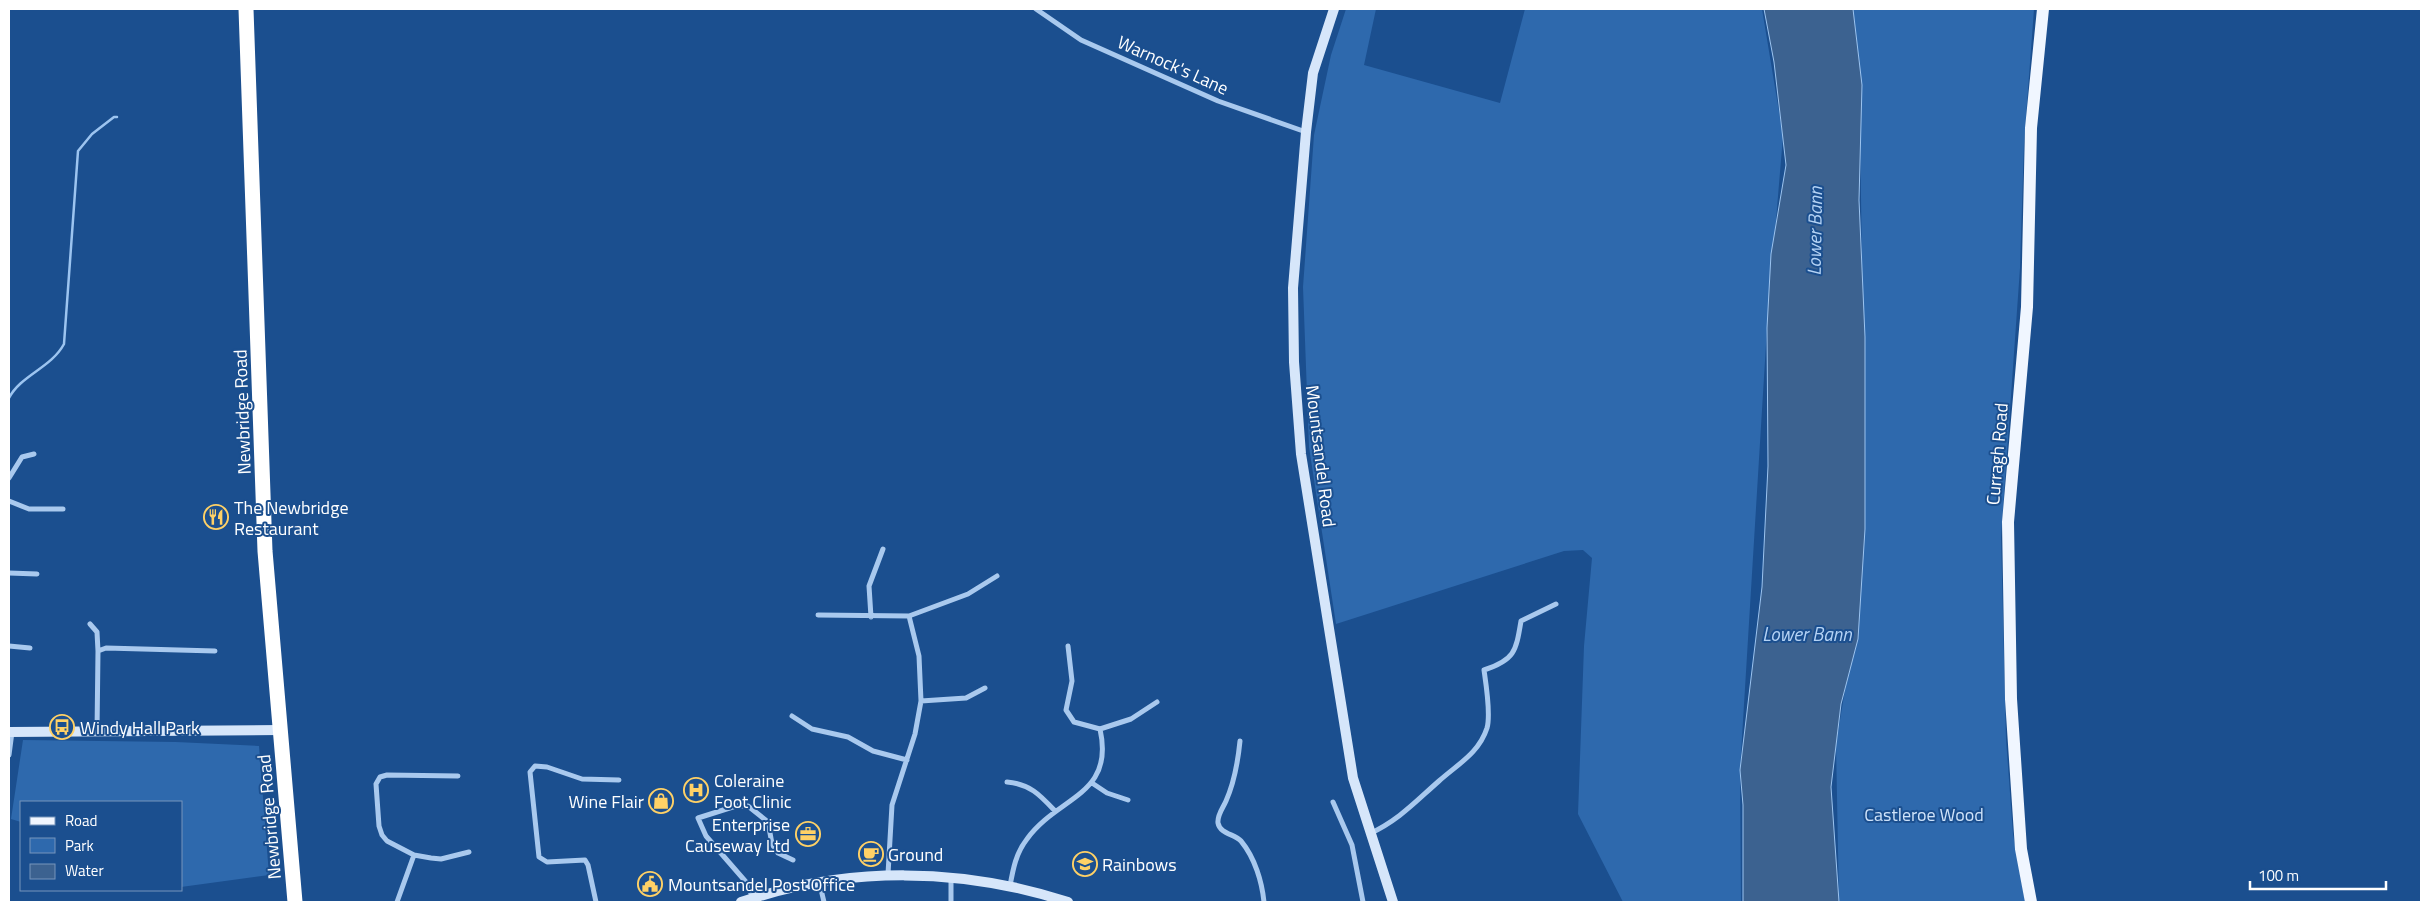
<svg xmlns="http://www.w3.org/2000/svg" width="2430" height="911" font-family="'Titillium Web',sans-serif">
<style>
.green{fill:#2e69ad}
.water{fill:#3c6290;stroke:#9cc4f0}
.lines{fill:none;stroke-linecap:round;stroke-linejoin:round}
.stream{stroke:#9cc4f0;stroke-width:2.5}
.street{stroke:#a9c9ee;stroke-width:5}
.secondary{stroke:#d6e6fa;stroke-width:10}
.primary{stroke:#f0f6ff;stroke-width:12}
.highway{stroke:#fff;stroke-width:15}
.labels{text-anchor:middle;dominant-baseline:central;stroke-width:4;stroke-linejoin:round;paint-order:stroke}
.street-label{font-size:18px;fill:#fff;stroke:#1b4f8f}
.poi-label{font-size:18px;fill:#fff;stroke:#1b4f8f;text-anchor:start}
.park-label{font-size:18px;fill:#cfe3fa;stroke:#1b4f8f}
.water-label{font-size:19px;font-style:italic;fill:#b5d3f5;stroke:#1b4f8f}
</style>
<rect width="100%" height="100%" fill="#1b4f8f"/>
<path class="green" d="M1346,9H1376L1364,65L1500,103L1525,9H1762L1783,136L1767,328L1740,770L1741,902H1623L1578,814L1584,646L1592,558L1583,550L1564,551L1336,624L1309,447L1303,287L1314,135L1331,55Z
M1853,9H2034L2024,143L2020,268L2001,537L2006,739L2013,834L2025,902H1839L1836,744L1860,600L1865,470L1859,61Z
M23,740L176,742L259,746L269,875L181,887V802H21V822L11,819Z"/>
<path class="water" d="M1764,9H1853L1862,85L1859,200L1865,337V529L1858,639L1841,704L1831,787L1839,902H1743V805L1740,770L1762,587L1768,466L1767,328L1771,254L1786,165L1774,62Z"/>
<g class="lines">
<path class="stream" d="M9,398C21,375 51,368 64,344L78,151L92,134L114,117H117"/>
<path class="street" d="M1036,9L1081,40L1218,101L1306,132
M9,478L22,457L34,454
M9,501L29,509H63
M9,573L37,574
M818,615L909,616
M871,617L869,586L883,549
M90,624L97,632L98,651
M9,646L30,648
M1068,646L1072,681L1066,710L1074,722L1100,729
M921,701L966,698L985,688
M792,716L812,729L848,737L873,751L907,760
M97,732L98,651L106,648L215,651
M1240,741C1238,761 1234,783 1226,801C1223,808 1217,815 1218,823C1220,834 1235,834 1241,841C1255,858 1262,882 1264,902
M9,755L12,732
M458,776L387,775L380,777L376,784L379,826L382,835L387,841L414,855L431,858L441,859L469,852
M1007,782C1030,784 1040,795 1055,811
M1092,783L1107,793L1128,800
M1333,802L1352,845L1363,902
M1369,834C1399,820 1415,802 1439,781C1458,764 1479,753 1487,728C1491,714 1486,684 1484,670C1515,660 1516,651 1521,621L1556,604
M888,874L892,805L915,734L921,701L919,656L909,616L968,594L997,576
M819,881L824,902
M1010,886C1013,869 1016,853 1027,839C1058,796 1115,796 1100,729L1131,719L1157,702
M753,898L746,882L706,836L698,818L736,806H748L768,822L772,844L778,853L793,860
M397,902L414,855
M596,902L588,865L585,860L547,862L539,857L530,772L535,766L547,767L582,779L619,780
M951,902V878"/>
<path class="secondary" d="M1334,9L1313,73L1306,132L1293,288L1294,362L1301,454L1353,778L1393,902
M9,732L280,730
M741,902C848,866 961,867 1068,902"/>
<path class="primary" d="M2031,902L2021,849L2011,699L2008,522L2027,307L2031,128L2043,9"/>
<path class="highway" d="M246,9L265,551L295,902"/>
</g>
<defs>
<symbol id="restaurant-ring" viewBox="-11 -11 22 22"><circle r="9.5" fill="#1b4f8f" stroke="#ffd166" stroke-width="1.5"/><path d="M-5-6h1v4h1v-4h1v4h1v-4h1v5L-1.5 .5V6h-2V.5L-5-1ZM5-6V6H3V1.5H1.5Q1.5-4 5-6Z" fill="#ffd166"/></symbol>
<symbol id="bus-ring" viewBox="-11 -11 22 22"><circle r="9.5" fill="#1b4f8f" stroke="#ffd166" stroke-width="1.5"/><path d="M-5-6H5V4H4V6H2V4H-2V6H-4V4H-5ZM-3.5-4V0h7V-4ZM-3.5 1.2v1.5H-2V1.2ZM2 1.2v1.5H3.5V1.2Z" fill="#ffd166"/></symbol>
<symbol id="hospital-ring" viewBox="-11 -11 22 22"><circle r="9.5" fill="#1b4f8f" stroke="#ffd166" stroke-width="1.5"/><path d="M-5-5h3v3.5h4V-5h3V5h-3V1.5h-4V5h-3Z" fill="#ffd166"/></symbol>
<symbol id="shop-ring" viewBox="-11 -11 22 22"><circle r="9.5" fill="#1b4f8f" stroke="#ffd166" stroke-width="1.5"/><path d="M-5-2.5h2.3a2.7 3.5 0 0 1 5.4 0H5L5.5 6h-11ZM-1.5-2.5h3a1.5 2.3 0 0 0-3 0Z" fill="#ffd166"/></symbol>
<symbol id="office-ring" viewBox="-11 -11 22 22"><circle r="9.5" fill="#1b4f8f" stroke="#ffd166" stroke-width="1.5"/><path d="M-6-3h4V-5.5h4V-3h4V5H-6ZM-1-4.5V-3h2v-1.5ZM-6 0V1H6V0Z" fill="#ffd166"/></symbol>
<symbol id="cafe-ring" viewBox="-11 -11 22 22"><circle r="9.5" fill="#1b4f8f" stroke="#ffd166" stroke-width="1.5"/><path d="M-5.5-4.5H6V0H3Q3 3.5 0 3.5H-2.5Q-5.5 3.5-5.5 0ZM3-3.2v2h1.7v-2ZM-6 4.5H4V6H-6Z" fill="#ffd166"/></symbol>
<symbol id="school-ring" viewBox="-11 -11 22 22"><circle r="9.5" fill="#1b4f8f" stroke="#ffd166" stroke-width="1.5"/><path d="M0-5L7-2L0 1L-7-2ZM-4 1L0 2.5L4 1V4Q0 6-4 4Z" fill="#ffd166"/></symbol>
<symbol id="civic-ring" viewBox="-11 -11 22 22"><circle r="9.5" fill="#1b4f8f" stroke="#ffd166" stroke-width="1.5"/><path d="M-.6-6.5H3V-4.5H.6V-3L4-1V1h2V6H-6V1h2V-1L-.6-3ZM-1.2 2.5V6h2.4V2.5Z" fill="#ffd166"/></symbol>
</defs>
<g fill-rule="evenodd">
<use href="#restaurant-ring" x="202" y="503" width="28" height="28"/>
<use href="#bus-ring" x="48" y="713" width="28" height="28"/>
<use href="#hospital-ring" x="682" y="776" width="28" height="28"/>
<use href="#shop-ring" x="647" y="787" width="28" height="28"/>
<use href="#office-ring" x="794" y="820" width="28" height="28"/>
<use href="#cafe-ring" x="857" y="840" width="28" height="28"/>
<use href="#school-ring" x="1071" y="850" width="28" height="28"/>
<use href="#civic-ring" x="636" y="870" width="28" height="28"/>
</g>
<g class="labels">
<g class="street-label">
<text transform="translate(1173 65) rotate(24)">Warnock's Lane</text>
<text transform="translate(242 412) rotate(-92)">Newbridge Road</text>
<text transform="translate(1997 454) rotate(-85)">Curragh Road</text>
<text transform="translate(1321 456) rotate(83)">Mountsandel Road</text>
<text transform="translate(269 817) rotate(-95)">Newbridge Road</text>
</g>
<g class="poi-label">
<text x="234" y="507">The Newbridge<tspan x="234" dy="21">Restaurant</tspan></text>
<text x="80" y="727">Windy Hall Park</text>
<text x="714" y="780">Coleraine<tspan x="714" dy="21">Foot Clinic</tspan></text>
<text x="644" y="801" text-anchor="end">Wine Flair</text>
<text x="790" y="824" text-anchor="end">Enterprise<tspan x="790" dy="21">Causeway Ltd</tspan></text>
<text x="888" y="854">Ground</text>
<text x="1102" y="864">Rainbows</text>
<text x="668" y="884">Mountsandel Post Office</text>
</g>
<g class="park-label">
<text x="1924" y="814">Castleroe Wood</text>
</g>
<g class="water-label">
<text transform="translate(1814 231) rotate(-89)">Lower Bann</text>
<text x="1807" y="633">Lower Bann</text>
</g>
</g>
<rect width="2430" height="911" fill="none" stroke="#ffffff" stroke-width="20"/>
<rect x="20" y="801" width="162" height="90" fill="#1b4f8f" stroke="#7695bc"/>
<rect x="30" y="817" width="25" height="8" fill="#f0f6ff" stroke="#7695bc"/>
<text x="65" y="826" font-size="15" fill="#ffffff">Road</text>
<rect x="30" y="838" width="25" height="15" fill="#2e69ad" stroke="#7695bc"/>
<text x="65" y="851" font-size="15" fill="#ffffff">Park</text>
<rect x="30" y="864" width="25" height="15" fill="#3c6290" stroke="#7695bc"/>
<text x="65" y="876" font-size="15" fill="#ffffff">Water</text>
<path d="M2250 881v8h136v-8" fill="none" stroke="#ffffff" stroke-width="2.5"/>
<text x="2258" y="881" font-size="15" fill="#ffffff" stroke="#1b4f8f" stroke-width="4" paint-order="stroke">100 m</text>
</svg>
